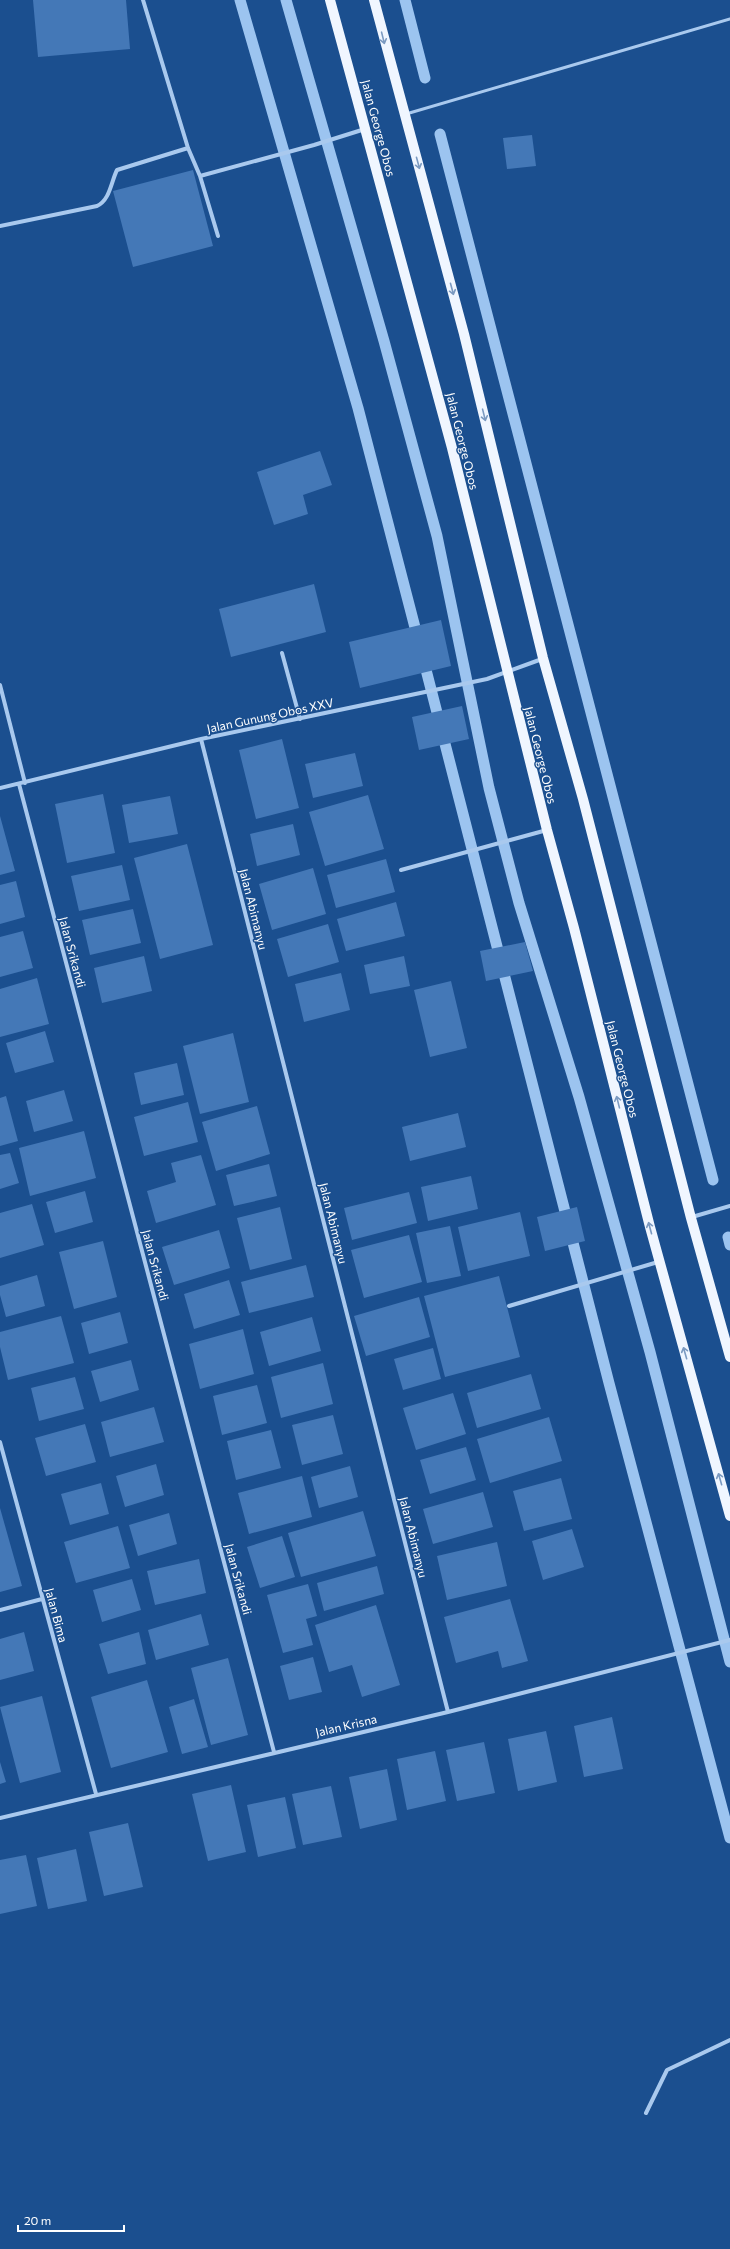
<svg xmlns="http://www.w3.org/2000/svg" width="730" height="2249" font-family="Commissioner,sans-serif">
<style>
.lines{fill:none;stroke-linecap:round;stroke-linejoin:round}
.stream{stroke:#9cc4f0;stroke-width:11}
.building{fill:#4478b7}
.lane{stroke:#a9c9ee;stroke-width:3}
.street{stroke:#a9c9ee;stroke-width:4}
.primary{stroke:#f0f6ff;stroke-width:10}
.oneway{stroke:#7b9ac1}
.labels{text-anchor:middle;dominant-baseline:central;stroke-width:3;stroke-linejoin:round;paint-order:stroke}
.street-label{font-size:12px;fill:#fff;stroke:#1b4f8f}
</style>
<rect width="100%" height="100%" fill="#1b4f8f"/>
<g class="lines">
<path class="stream" d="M240,0L358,408L418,639
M286,0L384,341L437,536L489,788L519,903L579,1097L650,1352L730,1662
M405,0L425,78
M440,134L713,1180
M423,658L609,1383L730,1838
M728,1237L730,1245"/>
</g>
<path class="building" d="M33,0H126L130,49L38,57Z
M532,135L536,166L507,169L503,138Z
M193,170L213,246L133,267L113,191Z
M320,451L332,485L303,495L308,514L274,525L257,472Z
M314,584L326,632L231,657L219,609Z
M441,620L451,666L360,688L349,642Z
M462,706L469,739L419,750L412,717Z
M282,739L299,808L256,819L239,750Z
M355,753L363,786L313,798L305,764Z
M103,794L115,853L67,863L55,804Z
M368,795L384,849L325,866L309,812Z
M170,796L178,834L129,843L122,805Z
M0,816L15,871L0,875Z
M293,824L300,855L257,866L250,834Z
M187,844L213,945L160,959L134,858Z
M386,859L395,892L336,908L327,875Z
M122,865L130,900L79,911L71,876Z
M313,868L326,914L272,930L259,884Z
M16,881L25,917L0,924V885Z
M396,902L405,936L346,951L337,919Z
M133,909L141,943L90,955L82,920Z
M328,924L339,962L288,977L277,939Z
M23,931L33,968L0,977V937Z
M525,942L533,971L486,981L480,951Z
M144,956L152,991L102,1003L94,968Z
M404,956L410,986L370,994L364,965Z
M341,973L350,1010L304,1022L295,984Z
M37,978L49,1024L0,1037V989Z
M451,981L467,1048L430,1057L414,990Z
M45,1031L54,1062L15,1073L6,1043Z
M233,1033L249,1102L200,1114L183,1046Z
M177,1063L184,1095L141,1105L134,1073Z
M64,1090L73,1121L34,1132L26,1101Z
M6,1096L18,1141L0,1146V1098Z
M188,1102L198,1142L144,1156L134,1117Z
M257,1106L270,1154L216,1171L202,1122Z
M458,1113L466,1147L410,1161L402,1127Z
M84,1131L96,1178L30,1196L19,1148Z
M10,1153L19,1183L0,1189V1155Z
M201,1155L216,1205L156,1223L147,1191L176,1182L171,1163Z
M269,1164L277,1196L234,1206L226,1175Z
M471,1176L478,1209L428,1221L421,1187Z
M85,1191L93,1222L55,1233L46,1202Z
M409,1192L417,1223L352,1240L344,1208Z
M32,1204L44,1245L0,1258V1213Z
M280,1207L292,1259L250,1270L237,1218Z
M577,1207L585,1241L545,1251L537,1217Z
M520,1212L530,1256L468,1271L458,1227Z
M450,1226L461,1276L427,1283L416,1233Z
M219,1230L230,1268L174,1285L162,1247Z
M409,1235L422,1282L364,1298L351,1250Z
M103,1241L117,1297L74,1309L59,1252Z
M306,1265L314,1297L249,1313L241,1282Z
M37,1275L45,1306L6,1317L0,1295V1286Z
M499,1276L520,1357L445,1377L424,1296Z
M229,1280L240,1315L194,1329L184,1294Z
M419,1297L430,1337L366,1356L354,1316Z
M120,1312L128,1343L89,1354L81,1323Z
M61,1316L74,1363L8,1380L0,1347V1332Z
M312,1317L321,1351L269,1366L260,1332Z
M243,1329L254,1374L200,1389L189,1344Z
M433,1348L441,1379L403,1390L394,1359Z
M131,1360L139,1390L100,1402L91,1371Z
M323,1363L333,1404L281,1418L271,1377Z
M531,1374L541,1409L477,1428L467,1393Z
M75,1377L84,1409L39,1421L31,1388Z
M257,1385L267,1423L222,1435L213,1396Z
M453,1393L466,1434L416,1450L403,1408Z
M154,1407L164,1442L110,1457L101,1422Z
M333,1415L343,1454L302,1465L292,1425Z
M549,1417L562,1461L490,1483L477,1439Z
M85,1424L96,1462L46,1476L35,1438Z
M271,1430L281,1468L236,1480L227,1441Z
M466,1447L476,1480L430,1494L420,1460Z
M156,1464L164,1495L125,1507L116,1476Z
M350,1466L358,1497L319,1508L311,1477Z
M302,1476L312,1517L249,1534L238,1493Z
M561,1478L572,1519L524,1531L513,1491Z
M101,1483L109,1514L70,1525L61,1494Z
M483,1492L493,1527L433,1544L423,1509Z
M0,1508L22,1586L0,1592Z
M363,1511L376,1556L301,1577L288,1533Z
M169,1513L177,1544L138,1556L129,1525Z
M118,1526L130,1568L76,1583L64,1542Z
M572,1529L584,1567L543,1580L532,1541Z
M282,1536L295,1577L260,1588L247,1547Z
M497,1542L507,1586L447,1600L437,1556Z
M199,1559L206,1593L155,1605L147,1571Z
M377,1566L384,1594L324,1611L317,1583Z
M132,1579L141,1610L102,1622L93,1590Z
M308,1584L317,1616L306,1619L313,1645L283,1653L267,1595Z
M510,1599L528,1661L502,1668L498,1651L456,1663L444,1617Z
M376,1605L400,1685L362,1697L352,1665L329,1672L315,1625Z
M201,1614L209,1645L156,1660L148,1630Z
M24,1632L34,1671L0,1680V1639Z
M139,1632L146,1664L108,1674L99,1644Z
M313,1657L322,1692L289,1700L280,1666Z
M228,1658L248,1735L211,1745L191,1668Z
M147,1680L168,1752L111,1768L91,1697Z
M42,1696L61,1772L20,1783L0,1707Z
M194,1699L208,1747L182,1754L169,1707Z
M612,1717L623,1769L584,1777L574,1726Z
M546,1731L557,1782L518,1791L508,1739Z
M484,1742L495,1793L457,1801L446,1750Z
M435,1751L446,1801L407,1810L397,1759Z
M0,1762L6,1782L0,1784Z
M387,1769L397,1820L360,1829L349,1777Z
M231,1785L246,1852L208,1861L192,1794Z
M331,1786L342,1837L303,1845L292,1794Z
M285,1797L296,1848L258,1857L247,1805Z
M128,1823L143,1887L104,1896L89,1832Z
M76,1849L87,1901L48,1909L37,1858Z
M26,1855L37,1906L0,1914V1860Z"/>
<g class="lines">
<path class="lane" d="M406,114L730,19"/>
<path class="street" d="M143,0L188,148L200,176L218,236
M200,176L314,145L365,129
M0,226L97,206C110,200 111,182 117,170L188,148
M282,653L300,719
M0,685L25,783
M201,739L448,1712
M19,784L274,1752
M0,788L201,739L487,679L542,659
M401,870L547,830
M692,1217L730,1206
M509,1306L658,1262
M0,1442L96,1794
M0,1610L42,1599
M0,1818L448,1712L730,1640
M646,2113L667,2070L730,2040"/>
<path class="primary" d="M330,0L452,448L547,830L574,928L650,1227L730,1516
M374,0L464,334L543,658L583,799L691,1218L730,1357"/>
</g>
<defs><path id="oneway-shaft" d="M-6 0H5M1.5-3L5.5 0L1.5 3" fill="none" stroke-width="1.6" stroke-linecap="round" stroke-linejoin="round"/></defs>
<g class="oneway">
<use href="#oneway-shaft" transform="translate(383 38) rotate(76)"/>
<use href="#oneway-shaft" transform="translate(418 163) rotate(75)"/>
<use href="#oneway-shaft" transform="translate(452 289) rotate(75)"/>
<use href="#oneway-shaft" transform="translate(484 415) rotate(76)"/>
<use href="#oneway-shaft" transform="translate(618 1102) rotate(-104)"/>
<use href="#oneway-shaft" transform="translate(650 1228) rotate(-105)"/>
<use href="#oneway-shaft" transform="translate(685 1353) rotate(-106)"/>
<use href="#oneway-shaft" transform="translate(720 1479) rotate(-106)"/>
</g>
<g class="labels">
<g class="street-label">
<text transform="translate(379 128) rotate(75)">Jalan George Obos</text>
<text transform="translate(463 441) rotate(76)">Jalan George Obos</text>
<text transform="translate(270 715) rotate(-12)">Jalan Gunung Obos XXV</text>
<text transform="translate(541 755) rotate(76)">Jalan George Obos</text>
<text transform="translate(254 909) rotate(76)">Jalan Abimanyu</text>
<text transform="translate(73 952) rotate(75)">Jalan Srikandi</text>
<text transform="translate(623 1069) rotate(76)">Jalan George Obos</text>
<text transform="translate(334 1223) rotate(76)">Jalan Abimanyu</text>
<text transform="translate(156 1265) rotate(75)">Jalan Srikandi</text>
<text transform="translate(414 1537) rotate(76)">Jalan Abimanyu</text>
<text transform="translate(239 1579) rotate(75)">Jalan Srikandi</text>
<text transform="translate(57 1615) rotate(75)">Jalan Bima</text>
<text transform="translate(346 1725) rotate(-13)">Jalan Krisna</text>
</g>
</g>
<path d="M18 2225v6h106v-6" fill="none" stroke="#ffffff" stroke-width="2"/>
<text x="24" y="2225" font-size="12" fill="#ffffff" stroke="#1b4f8f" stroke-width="3" paint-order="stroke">20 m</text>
</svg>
